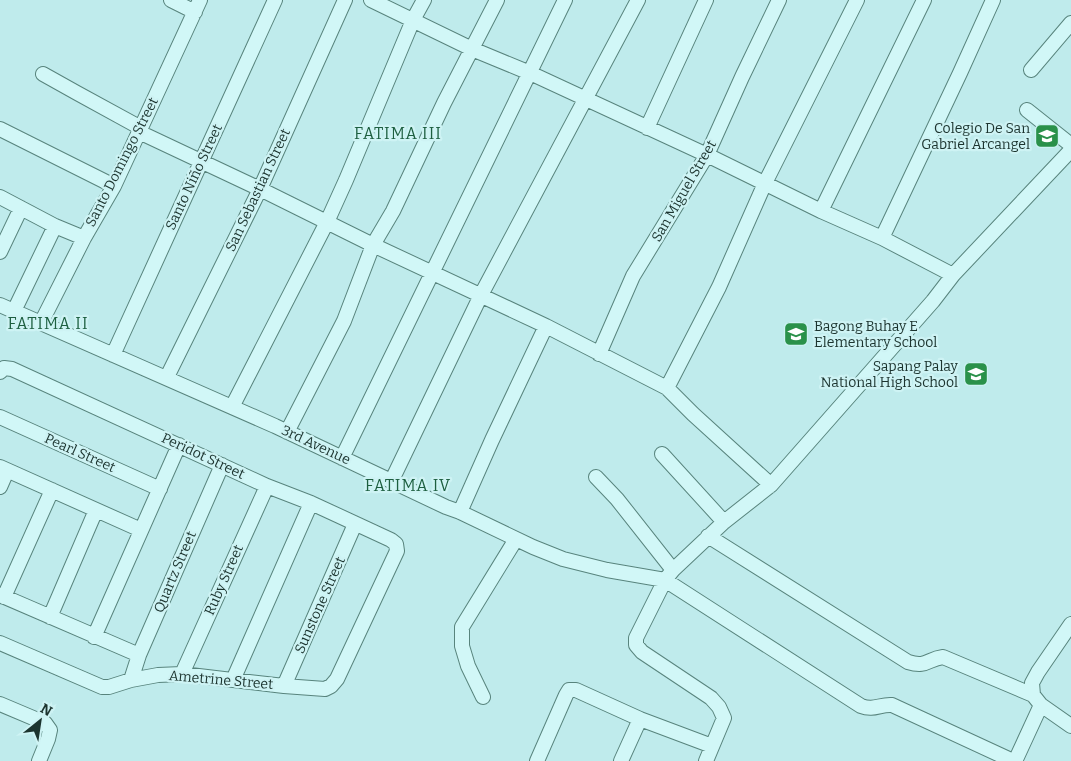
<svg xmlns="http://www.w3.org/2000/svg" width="1071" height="761" font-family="Bitter,serif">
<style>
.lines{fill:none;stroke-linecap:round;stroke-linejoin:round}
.minor-casing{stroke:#58847d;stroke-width:16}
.minor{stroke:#d1f7f7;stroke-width:14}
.labels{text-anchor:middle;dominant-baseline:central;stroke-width:4.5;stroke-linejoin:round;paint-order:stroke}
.poi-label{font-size:14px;fill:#1c342f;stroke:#cef3f4;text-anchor:end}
.street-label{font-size:14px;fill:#1c342f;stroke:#cef3f4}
.quarter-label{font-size:16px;letter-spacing:1px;fill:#1d5f40;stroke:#cef3f4}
</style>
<rect width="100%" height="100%" fill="#bfebec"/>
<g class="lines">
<defs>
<path id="minor" d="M171,0L195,12
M371,0L472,49L530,73L707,155L821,211L882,238L953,275
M1031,70L1071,23
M43,74L77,93L141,128
M1027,110L1071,145
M647,128L706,0
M0,129L114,186
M139,132L260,189L373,245L546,326L667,388L693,414L771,485
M0,197L55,226L84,238
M821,211L924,0
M882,238L960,73L993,0
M0,252L21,208
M0,305L275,426L446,507L460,512L533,547L563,559L607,570L665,580L861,706C874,711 880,704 892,705L1011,760H1015L1017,757L1041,705
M14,311L55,226
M41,323L84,238L114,186L200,0
M599,354L633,276L707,155L742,77L779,0
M113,355L275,0
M0,372L4,368L12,369L267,486L311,503L391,540L396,544L397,551L337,679L331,686L325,689L284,686L182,674L158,675L131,680L109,687H102L0,643
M167,377L260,189L345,0
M667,388L719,287L765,183L857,0
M232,407L327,222L346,180L413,20L424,0
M0,417L160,489
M287,432L344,321L373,245L393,211L444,103L497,0
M662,454L724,522
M342,458L565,0
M0,467L141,530
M596,477L617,499L673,570
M392,480L481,295L638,0
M0,487L7,471
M460,512L492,440L546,326
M708,536L908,662C927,668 927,659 943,657L1033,695L1041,705L1071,726
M0,595L139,655
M4,597L52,490
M50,617L96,510
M94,637L179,445
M182,674L267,486
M131,680L139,655L222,465
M233,680L311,503
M284,686L355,524
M1033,695L1032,683L1038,672L1071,624
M483,697L468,666L462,646V627L516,539
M0,704L45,723L50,730L48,739L39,761
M537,761L566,695L569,690H576L640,719L712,746
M621,761L640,719
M706,761L724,718L719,707L711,698L642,652L636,645V638L665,580L673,570L724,522L771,485L933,301L953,275L1071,150"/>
</defs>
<use href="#minor" class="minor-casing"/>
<use href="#minor" class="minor"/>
</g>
<defs>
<symbol id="school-square" viewBox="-11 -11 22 22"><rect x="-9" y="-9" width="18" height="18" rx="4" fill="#2a914a" stroke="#cef3f4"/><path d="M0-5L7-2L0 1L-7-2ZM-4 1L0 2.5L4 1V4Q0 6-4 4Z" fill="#fff"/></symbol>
</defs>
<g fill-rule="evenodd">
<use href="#school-square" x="1033" y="122" width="28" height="28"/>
<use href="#school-square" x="782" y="320" width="28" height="28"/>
<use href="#school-square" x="962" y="360" width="28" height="28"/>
</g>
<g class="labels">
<g class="poi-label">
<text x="1030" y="128">Colegio De San<tspan x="1030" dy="16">Gabriel Arcangel</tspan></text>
<text x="814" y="326" text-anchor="start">Bagong Buhay E<tspan x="814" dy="16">Elementary School</tspan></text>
<text x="958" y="366">Sapang Palay<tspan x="958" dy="16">National High School</tspan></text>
</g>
<g class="street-label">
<text transform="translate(122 162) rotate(-63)">Santo Domingo Street</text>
<text transform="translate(194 177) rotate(-65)">Santo Niño Street</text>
<text transform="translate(258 190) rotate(-65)">San Sebastian Street</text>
<text transform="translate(684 191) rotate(-60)">San Miguel Street</text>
<text transform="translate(316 445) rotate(25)">3rd Avenue</text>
<text transform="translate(80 453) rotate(24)">Pearl Street</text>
<text transform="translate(203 456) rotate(25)">Peridot Street</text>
<text transform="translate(175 572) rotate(-67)">Quartz Street</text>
<text transform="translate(224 580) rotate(-66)">Ruby Street</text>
<text transform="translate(320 605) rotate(-66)">Sunstone Street</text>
<text transform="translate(221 680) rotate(5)">Ametrine Street</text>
</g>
<g class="quarter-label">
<text x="398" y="133">FATIMA III</text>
<text x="48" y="323">FATIMA II</text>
<text x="408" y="485">FATIMA IV</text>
</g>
</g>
<g transform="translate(40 721) rotate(30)" stroke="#cef3f4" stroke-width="4" paint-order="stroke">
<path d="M0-4L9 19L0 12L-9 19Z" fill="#1c342f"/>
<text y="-8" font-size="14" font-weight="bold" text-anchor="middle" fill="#1c342f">N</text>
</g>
</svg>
